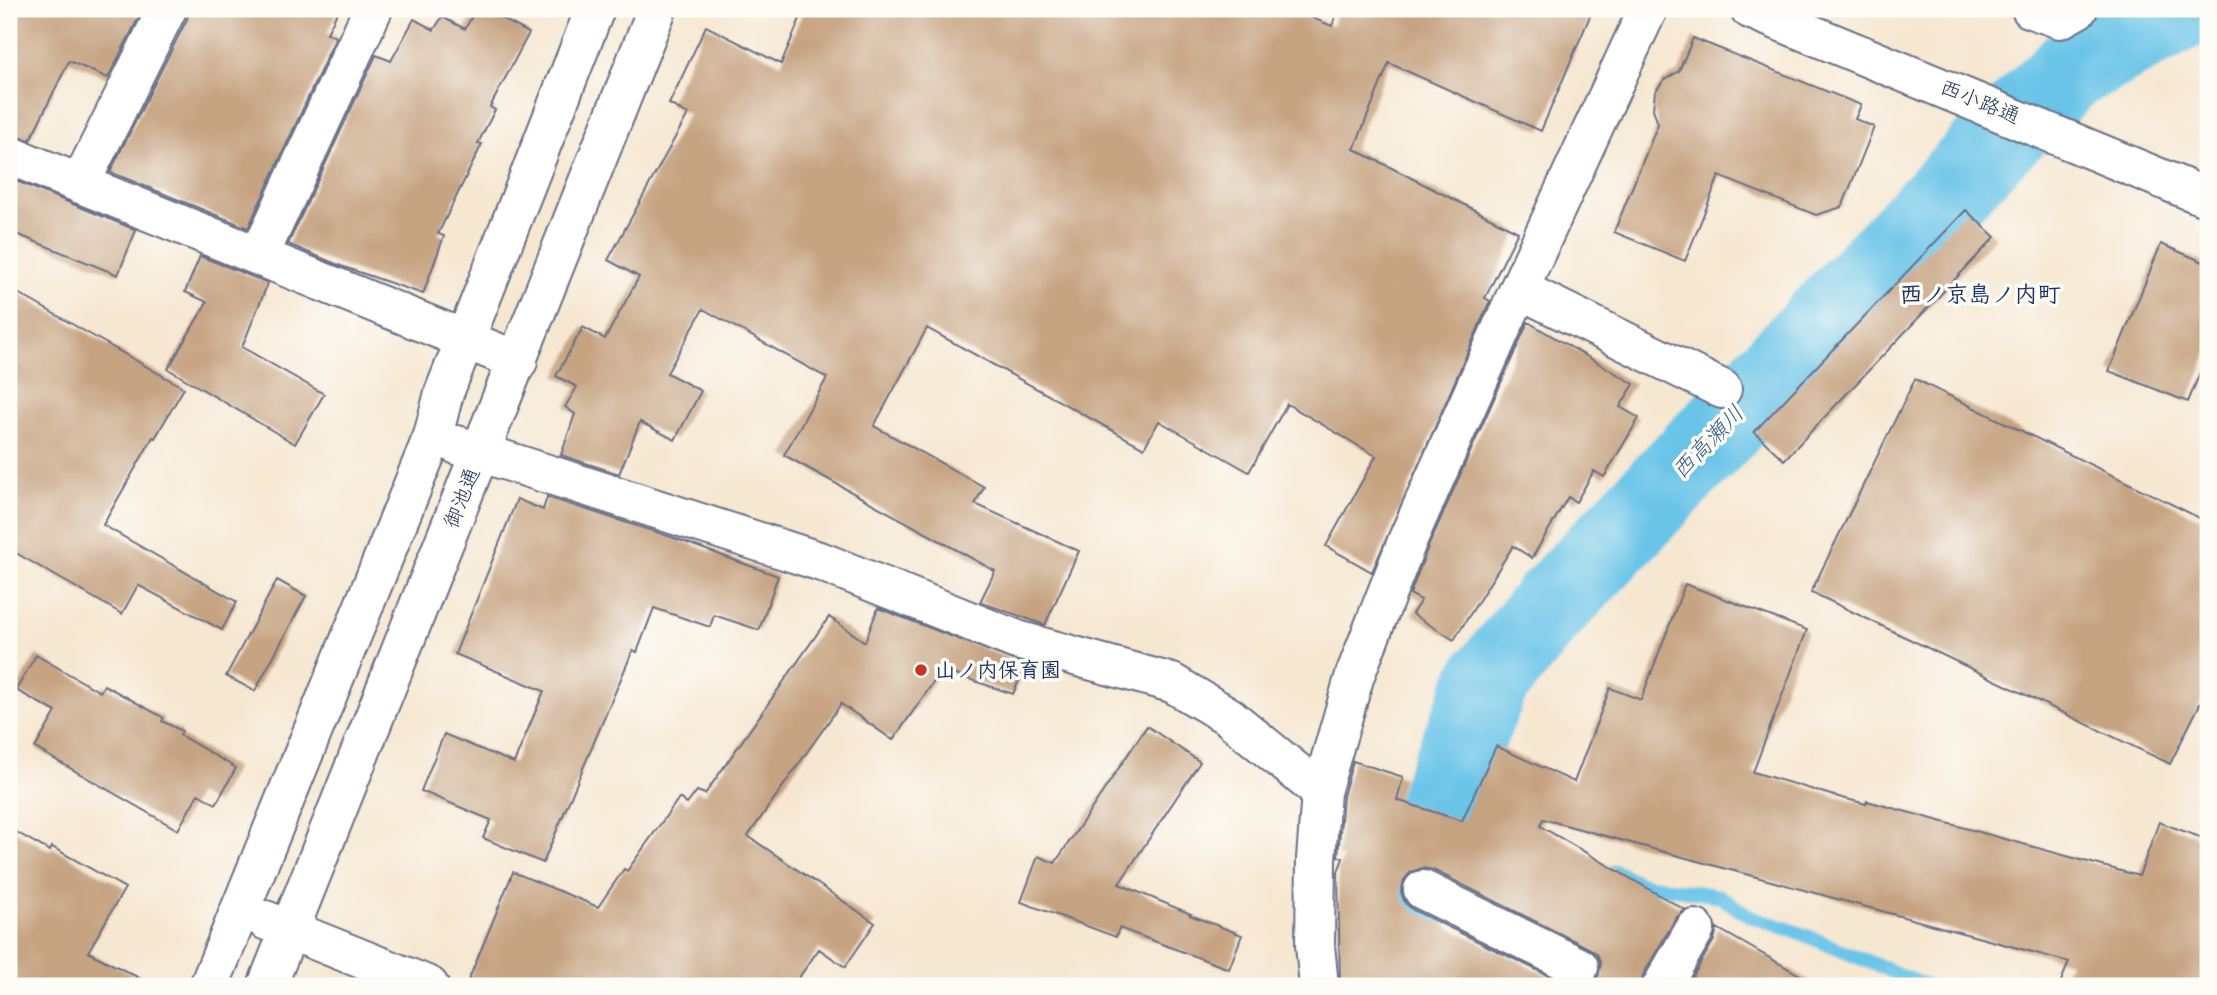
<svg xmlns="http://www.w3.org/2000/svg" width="2217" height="995" font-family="Pangolin,'Klee One',sans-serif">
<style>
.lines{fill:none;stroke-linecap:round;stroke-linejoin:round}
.stream{stroke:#6ac4e8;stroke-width:14}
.river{stroke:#6ac4e8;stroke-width:82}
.building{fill:#c6a381}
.minor-casing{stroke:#686f86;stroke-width:42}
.minor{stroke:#fff;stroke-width:38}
.poi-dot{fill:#c8321e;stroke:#fdfcf7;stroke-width:2.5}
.labels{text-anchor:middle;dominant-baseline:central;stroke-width:7;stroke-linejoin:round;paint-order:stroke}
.street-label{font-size:21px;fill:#1b2f5e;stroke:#fdfcf7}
.poi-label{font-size:21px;font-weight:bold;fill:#1b2f5e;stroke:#fdfcf7;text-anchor:start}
.neighbourhood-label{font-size:23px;font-weight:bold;fill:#1b2f5e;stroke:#fdfcf7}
.water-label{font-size:23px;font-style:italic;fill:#335c87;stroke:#fdfcf7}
</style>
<rect width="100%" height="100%" fill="#fdfcf7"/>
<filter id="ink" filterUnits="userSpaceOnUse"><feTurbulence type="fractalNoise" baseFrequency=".0143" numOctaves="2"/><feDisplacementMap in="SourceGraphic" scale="14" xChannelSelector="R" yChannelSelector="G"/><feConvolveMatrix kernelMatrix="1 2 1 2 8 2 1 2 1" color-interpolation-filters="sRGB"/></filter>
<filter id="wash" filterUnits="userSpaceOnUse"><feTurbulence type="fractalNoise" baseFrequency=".00686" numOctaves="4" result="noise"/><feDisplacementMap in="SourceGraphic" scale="28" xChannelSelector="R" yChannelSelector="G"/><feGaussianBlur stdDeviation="1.57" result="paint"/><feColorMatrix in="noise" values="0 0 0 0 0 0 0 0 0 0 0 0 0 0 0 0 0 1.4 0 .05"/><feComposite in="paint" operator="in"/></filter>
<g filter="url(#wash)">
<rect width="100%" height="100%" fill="#f6e7d1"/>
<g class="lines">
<path class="stream" d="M1444,788L1486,810
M1615,871L1640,883L1719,896L1750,916L1805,935L1926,986"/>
<path class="river" d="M1380,986L1398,936L1444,788L1488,682L1549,607L1989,149L2071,69L2183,9"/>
</g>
<g id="blocks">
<path class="building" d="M9,9H143L108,78L69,61L30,140L9,134Z
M189,9H339L327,33L336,37L248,228L110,172L187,19Z
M476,9H484L529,33L490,107L495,110L478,143L482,144L438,234L444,236L423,294L341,266L288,244L376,55L391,61L414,19L434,30L442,17L465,29Z
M804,9H1290L1332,26L1338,9H1593L1541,131L1389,63L1354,149L1518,232L1485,298L1490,301L1372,572L1326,546L1376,456L1287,404L1249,472L1159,421L1144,448L927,328L874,426L984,487L975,504L1079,551L1045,625L980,602L995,571L784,455L827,378L703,309L667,373L701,391L675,440L640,422L619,474L561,455L575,414L565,407L577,387L556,376L583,327L605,339L639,277L608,260L688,114L669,104L706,26L781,64Z
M1693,38L1861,105L1855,119L1874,127L1842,207L1816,215L1719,176L1685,261L1614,232L1658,124L1653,109L1655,92L1664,80L1679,71Z
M9,178L136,230L118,275L9,231Z
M1966,210L1995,237L1784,460L1754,432Z
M2161,244L2208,264V353L2188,402L2109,371Z
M200,256L268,283L242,347L324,394L295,444L168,369L207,302L185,292Z
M9,288L184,388L155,438L153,437L103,525L237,602L222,630L138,585L122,614L9,549Z
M1528,322L1634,384L1620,407L1639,418L1604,477L1594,471L1576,502L1568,497L1532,558L1513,546L1454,640L1412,614L1421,600L1410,594L1428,547Z
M1915,379L2208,522V688L2170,764L1811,592Z
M547,497L671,537L778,576L759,630L714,615L710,627L654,608L637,652L633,650L543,863L483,838L491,820L421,791L444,734L514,763L544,691L455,654L517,499L543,510Z
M277,580L306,596L255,691L226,676Z
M1685,584L1807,630L1753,772L1831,795L1866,804L1867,801L2139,876L2159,822L2208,840V986H2059L2069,962L1543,819L1540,826L1685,910L1676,918L1643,975L1640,986H1595L1601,964L1597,954L1589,948L1433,870L1422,868L1411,872L1404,880L1401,892L1405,903L1413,910L1551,977L1550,986H1340L1338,872L1343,858L1338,856L1343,796L1353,761L1403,777L1397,800L1462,821L1496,746L1574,782L1610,688L1641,700Z
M878,608L1026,665L1013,694L942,670L893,740L841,704L748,836L875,923L845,967L819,949L793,986H466L513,872L598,907L624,869L627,871L679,798L687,804L697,791L705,794L829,617L865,642Z
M36,655L100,692L104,685L128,698L164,718L162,721L182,731L180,735L236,768L216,804L198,794L178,830L35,748L56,712L16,690Z
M1147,726L1200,762L1119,884L1191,914L1190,915L1242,935L1229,969L1119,928L1116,937L1021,902L1038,856L1055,863Z
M9,828L50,851L52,847L125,888L88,952L155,986H9Z
M1717,928L1819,986H1687L1714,940Z"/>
</g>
</g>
<g filter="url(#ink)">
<use href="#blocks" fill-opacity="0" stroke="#686f86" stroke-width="2"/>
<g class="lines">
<defs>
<path id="minor" d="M1750,9L2208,198
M2031,9L2060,19L2078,9
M9,155L518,361
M80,184L167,9
M259,256L373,9
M1519,289L1722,389
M457,445L822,562L1017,640L1172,683L1228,716L1321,792
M1423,890L1579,967L1571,986
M265,920L429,986
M209,986L433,436L444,393L595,9
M267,986L657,9
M1319,986L1315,945L1316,859L1321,792L1355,675L1408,539L1519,289L1648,9
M1662,986L1695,929"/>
</defs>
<use href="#minor" class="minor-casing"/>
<use href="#minor" class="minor"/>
</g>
</g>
<circle class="poi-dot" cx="921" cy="670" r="7"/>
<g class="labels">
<g class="street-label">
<text transform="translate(1980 102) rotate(22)">西小路通</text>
<text transform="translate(462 498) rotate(-68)">御池通</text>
</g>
<g class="poi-label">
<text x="935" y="670">山ノ内保育園</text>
</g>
<g class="neighbourhood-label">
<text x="1980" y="294">西ノ京島ノ内町</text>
</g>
<g class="water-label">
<text transform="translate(1708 442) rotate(-46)">西高瀬川</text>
</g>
</g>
<rect width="2217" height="995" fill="none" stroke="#fdfcf7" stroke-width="35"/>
</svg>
